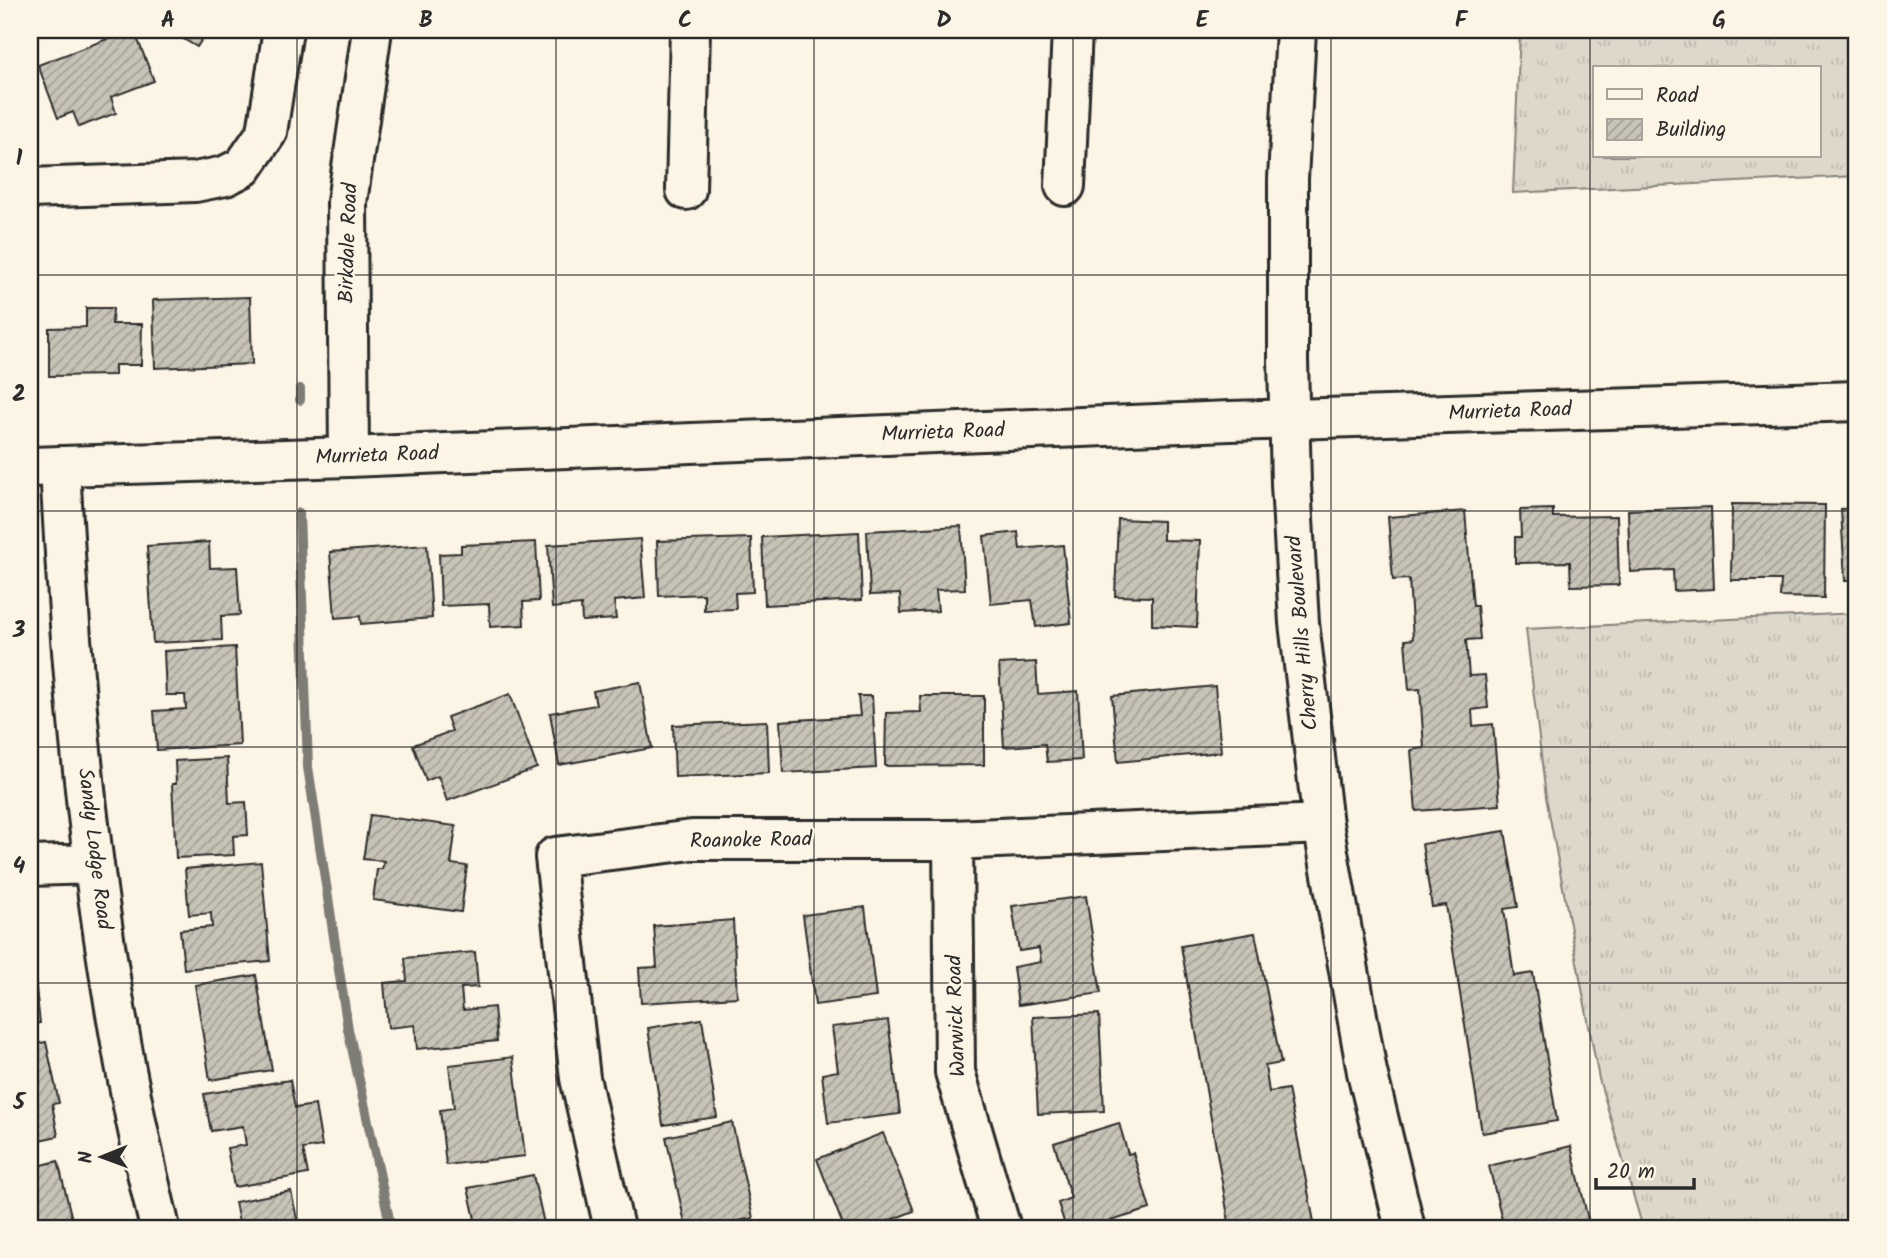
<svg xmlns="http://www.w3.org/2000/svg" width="1887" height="1258" font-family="Kalam,sans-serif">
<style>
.grass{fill:url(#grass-tufts);stroke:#84827a;stroke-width:2;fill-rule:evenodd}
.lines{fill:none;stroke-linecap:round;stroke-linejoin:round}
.stream{stroke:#7d7b74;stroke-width:10}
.building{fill:url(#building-hatch);stroke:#2b2b2b;stroke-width:2}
.minor-casing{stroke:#2b2b2b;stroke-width:44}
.major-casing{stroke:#2b2b2b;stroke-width:44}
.minor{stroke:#fcf5e5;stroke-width:38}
.major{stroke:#fcf5e5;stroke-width:38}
.grid{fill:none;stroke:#2b2b2b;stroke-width:2;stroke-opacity:0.55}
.labels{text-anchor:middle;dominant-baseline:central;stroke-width:5;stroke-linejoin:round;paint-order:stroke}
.street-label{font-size:21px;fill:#2b2b2b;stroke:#fcf5e5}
.neatline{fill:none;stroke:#2b2b2b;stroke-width:2.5}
.grid-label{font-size:23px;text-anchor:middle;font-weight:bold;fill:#2b2b2b}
</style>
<defs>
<pattern id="grass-tufts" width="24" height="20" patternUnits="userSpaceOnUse" patternTransform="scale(1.75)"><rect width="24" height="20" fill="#ded8ca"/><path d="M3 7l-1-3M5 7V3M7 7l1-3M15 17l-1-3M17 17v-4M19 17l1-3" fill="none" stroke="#bfbaae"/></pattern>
<pattern id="building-hatch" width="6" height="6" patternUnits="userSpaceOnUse" patternTransform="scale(1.75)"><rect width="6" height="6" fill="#c8c3b7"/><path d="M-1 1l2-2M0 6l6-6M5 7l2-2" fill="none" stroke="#a39f95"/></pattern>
</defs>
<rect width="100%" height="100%" fill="#fcf5e5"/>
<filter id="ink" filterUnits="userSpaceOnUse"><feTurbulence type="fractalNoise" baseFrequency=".0143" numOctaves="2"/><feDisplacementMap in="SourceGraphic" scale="14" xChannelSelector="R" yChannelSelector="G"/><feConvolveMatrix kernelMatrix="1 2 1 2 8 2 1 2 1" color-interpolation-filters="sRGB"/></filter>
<g filter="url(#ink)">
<path class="grass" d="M1520,30H1857V176L1513,193ZM1595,68H1819V156H1595Z
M1857,613V1228H1643L1599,1079L1546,797L1526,629Z"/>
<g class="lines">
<path class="stream" d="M300,389V400
M299,513L308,767L348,1029L391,1228"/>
</g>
<path class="building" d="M131,30H134L154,81L111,97L116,113L79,127L73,112L58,118L38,65Z
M168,30H208L197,47Z
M250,297L252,364L155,368L153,300Z
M86,308H113L112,324H142L141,365H115V375L49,376V328L86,327Z
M30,319H33L32,371H30Z
M1732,504L1825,505L1824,598L1780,597L1781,580H1731Z
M1711,507L1714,589L1674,591L1673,570L1630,572L1628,510Z
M1857,508V581H1845L1841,509Z
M1553,509V517L1617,516L1619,585L1571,586L1570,562L1515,563V537H1521L1520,510Z
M1465,511L1473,606H1477L1480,639L1466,640L1469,676L1485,675L1488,708L1472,710L1473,726L1493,724L1500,805L1416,811L1411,750L1424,748L1420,689L1409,690L1405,640L1413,639L1409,579L1393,580L1388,517Z
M1118,519L1163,521V540L1200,541L1197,627L1152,625V597L1115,596Z
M961,526L965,589L936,590L938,611L901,613L900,594L870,595L867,531Z
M859,532L862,600L765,605L762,537Z
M1018,532L1020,549L1063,545L1071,623L1036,627L1032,600L991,604L984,536Z
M751,538L753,592L735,593L736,609L704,610V594L659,596L657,541Z
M640,539L645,598L614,601L616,619L582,621L581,605L552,608L548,545Z
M209,542L210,568L237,567L240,615L221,616L222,640L153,643L147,546Z
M536,542L539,601L523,602L524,625L490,627L489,604L441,606L439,554L461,553V545Z
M427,545L432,618L361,624L360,616L335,618L330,552Z
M235,647L240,745L157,750L154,711L186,709L185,695H166L164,651Z
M1036,662L1038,694L1078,691L1082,760L1047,762L1045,744L1004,747L999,664Z
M640,682L652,748L559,765L550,713L596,705L593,691Z
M1215,686L1221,752L1118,762L1112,696Z
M510,694L537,768L447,801L438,776L426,781L413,745L452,731L447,717Z
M858,696H872L876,768L783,773L780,721L860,716Z
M920,696H984V765L885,766L886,713L921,712Z
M767,721L769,773L675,777L673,725Z
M227,758L229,803L246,802L248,835L233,836L234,855L176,858L172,784H176L175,761Z
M370,815L456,826L451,864L467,866L461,912L373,900L377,869H382L384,861L363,859Z
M1505,831L1518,907L1504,909L1514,976L1533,973L1557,1121L1482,1133L1446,905L1432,907L1422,844Z
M261,862L270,961L184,969L180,930L212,927L211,913L189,915L185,869Z
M1086,896L1101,993L1018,1005L1013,967L1041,962L1039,948L1019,951L1012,906Z
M865,907L876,997L815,1005L803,915Z
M733,920L737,997L641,1003L639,968L657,967L654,926Z
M1255,933L1281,1063L1265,1066L1269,1092L1288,1089L1314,1222L1280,1228H1230L1181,946Z
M30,937L40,1023L30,1025Z
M475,952L478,987L461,988L463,1010L494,1007L497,1041L417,1049L415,1025L388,1028L384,983L407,981L405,958Z
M256,975L272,1070L210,1080L195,985Z
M1099,1014L1104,1111L1038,1114L1033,1017Z
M702,1019L717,1117L663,1125L648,1028Z
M888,1020L900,1114L828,1123L822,1074L838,1071L832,1027Z
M46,1042L59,1103L52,1104L58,1136L30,1142V1045Z
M513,1057L525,1156L446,1165L440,1110L454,1108L449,1065Z
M290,1080L295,1108L315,1105L322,1146L303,1149L308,1174L234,1187L227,1148L246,1145L243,1126L211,1131L204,1094Z
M732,1122L753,1218L704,1228H686L666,1137Z
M1119,1123L1128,1154L1133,1153L1150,1209L1088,1228H1066L1058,1203L1071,1198L1054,1143Z
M883,1133L914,1211L870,1228H844L817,1159Z
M1571,1146L1590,1228H1504L1489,1166Z
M58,1161L74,1228H30V1168Z
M533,1175L545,1228H477L468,1188Z
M291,1191L299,1228H240L235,1202Z"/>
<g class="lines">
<defs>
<path id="minor" d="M1296,30L1288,179V360L1291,484L1299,623L1323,824L1367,1072L1405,1228
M1065,186L1072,30
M30,188L195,182L225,176L243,167L267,132L283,30
M686,190L690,30
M349,457L347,202L372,30
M60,466C73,722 99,979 160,1228
M953,840L955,1072L1001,1228
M30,866L94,864
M614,1228L580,1078L555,857L692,840H953L1323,824"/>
<path id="major" d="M30,467L349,457L1230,421L1857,401"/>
</defs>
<use href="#minor" class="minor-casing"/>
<use href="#major" class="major-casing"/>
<use href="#minor" class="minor"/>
<use href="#major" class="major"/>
</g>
</g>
<path class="grid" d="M297,30V1228M556,30V1228M814,30V1228M1073,30V1228M1331,30V1228M1590,30V1228M30,275H1857M30,511H1857M30,747H1857M30,983H1857"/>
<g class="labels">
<g class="street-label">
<text transform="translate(349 243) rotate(-88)">Birkdale Road</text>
<text transform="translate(1510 412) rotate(-2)">Murrieta Road</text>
<text transform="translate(943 433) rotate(-2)">Murrieta Road</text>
<text transform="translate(377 456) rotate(-2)">Murrieta Road</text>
<text transform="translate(1303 633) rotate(-95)">Cherry Hills Boulevard</text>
<text transform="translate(751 841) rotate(-1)">Roanoke Road</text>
<text transform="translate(94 849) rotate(83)">Sandy Lodge Road</text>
<text transform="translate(957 1016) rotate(-92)">Warwick Road</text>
</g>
</g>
<rect width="1887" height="1258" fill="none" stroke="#fcf5e5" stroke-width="77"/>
<rect x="1593" y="66" width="228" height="91" fill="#fcf5e5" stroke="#a8a49b" stroke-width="2"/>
<rect x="1607" y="89" width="35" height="10" fill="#fcf5e5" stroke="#a8a49b" stroke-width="2"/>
<text x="1656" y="102" font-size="21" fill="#2b2b2b">Road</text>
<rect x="1607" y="119" width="35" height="21" fill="url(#building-hatch)" stroke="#a8a49b" stroke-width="2"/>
<text x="1656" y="136" font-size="21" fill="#2b2b2b">Building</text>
<g transform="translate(102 1157) rotate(269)" stroke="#fcf5e5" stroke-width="5" paint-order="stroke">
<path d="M0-5L12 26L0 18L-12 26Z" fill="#2b2b2b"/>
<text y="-10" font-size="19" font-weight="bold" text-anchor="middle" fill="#2b2b2b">N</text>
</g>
<path d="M1596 1178v10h98v-10" fill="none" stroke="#2b2b2b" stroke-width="3.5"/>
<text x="1607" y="1178" font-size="21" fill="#2b2b2b" stroke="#fcf5e5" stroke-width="5" paint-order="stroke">20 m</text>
<rect x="38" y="38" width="1810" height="1182" class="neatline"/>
<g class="grid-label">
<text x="168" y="27">A</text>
<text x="426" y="27">B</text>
<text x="685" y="27">C</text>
<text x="944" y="27">D</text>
<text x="1202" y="27">E</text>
<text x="1461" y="27">F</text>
<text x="1719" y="27">G</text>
<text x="19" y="165">1</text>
<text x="19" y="401">2</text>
<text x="19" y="637">3</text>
<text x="19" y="873">4</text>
<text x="19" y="1109">5</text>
</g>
</svg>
